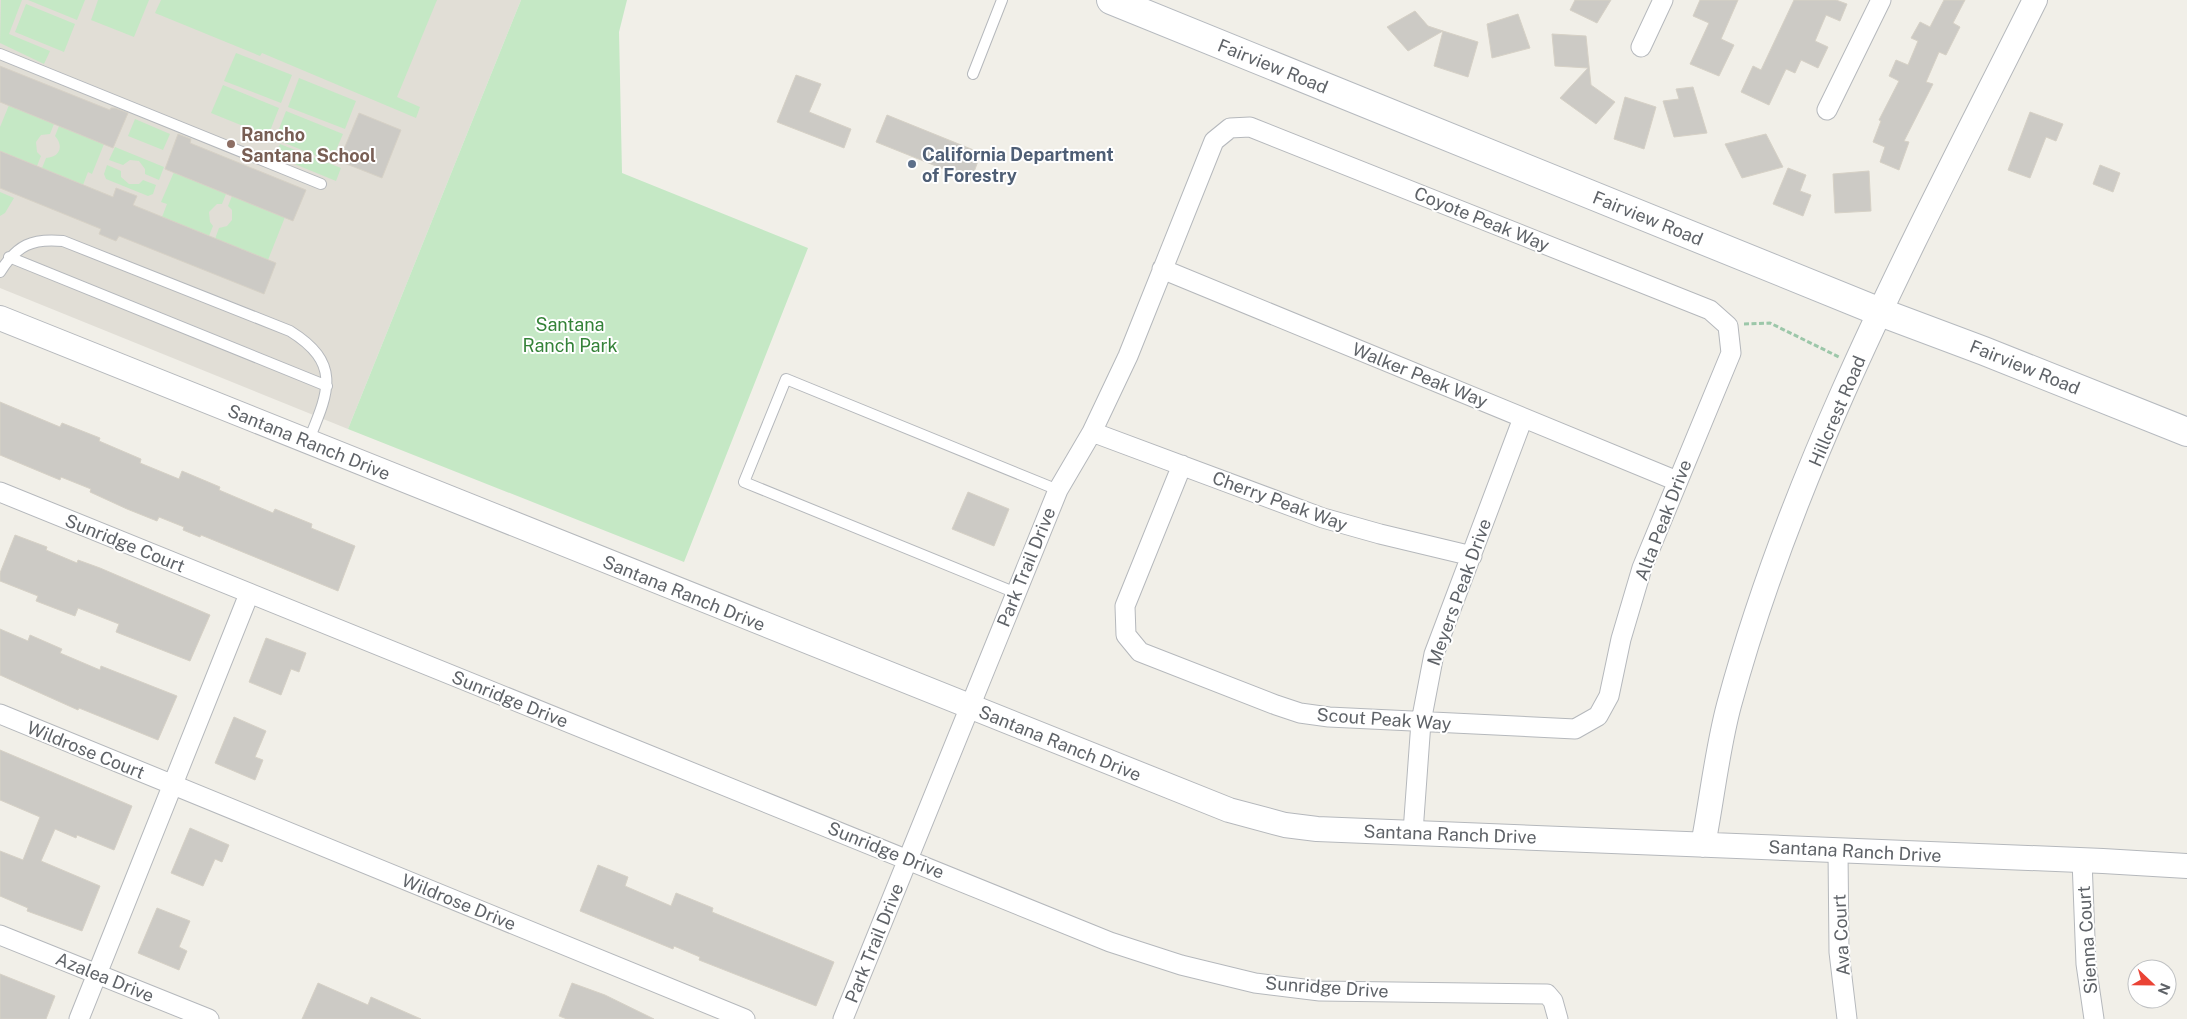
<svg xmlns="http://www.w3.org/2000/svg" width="2187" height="1019" font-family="'Public Sans',sans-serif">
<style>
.education{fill:#e1ded6}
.green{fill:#c5e8c5}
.building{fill:#cccac5;stroke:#d6d1c6}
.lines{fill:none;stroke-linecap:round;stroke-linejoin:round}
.service-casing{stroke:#b5b8bc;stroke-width:12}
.minor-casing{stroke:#b5b8bc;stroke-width:21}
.tertiary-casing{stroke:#b5b8bc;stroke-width:26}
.secondary-casing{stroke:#b6babf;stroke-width:30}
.path{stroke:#9cc7a9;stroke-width:3;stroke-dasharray:5 2.5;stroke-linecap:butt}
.service{stroke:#fff;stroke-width:10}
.minor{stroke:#fff;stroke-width:19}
.tertiary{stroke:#fff;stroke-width:24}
.secondary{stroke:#fff;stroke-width:28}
.education-dot{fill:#8d6e63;stroke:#fff;stroke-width:2}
.service-dot{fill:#5c6f8a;stroke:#fff;stroke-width:2}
.labels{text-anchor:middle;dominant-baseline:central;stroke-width:4;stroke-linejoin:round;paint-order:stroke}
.street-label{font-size:18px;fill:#5f6368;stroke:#fff}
.education-label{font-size:18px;font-weight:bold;fill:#785e54;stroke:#fff;text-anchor:start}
.service-label{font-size:18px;font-weight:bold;fill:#4e5e75;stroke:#fff;text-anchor:start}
.park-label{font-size:18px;fill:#348238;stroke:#fff}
</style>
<rect width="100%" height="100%" fill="#f1efe8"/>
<path class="education" d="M0,0H521L348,429L0,288Z"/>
<path class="green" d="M1,0H22L9,34L50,51L44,64L0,43Z
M28,0H85L77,20Z
M98,0H149L134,37L91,20Z
M161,0H437L397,97L420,107L416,118L262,53L260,56L155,13Z
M521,0H627L619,32L622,173L808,248L684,562L348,429Z
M26,4L75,24L64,52L15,32Z
M236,53L292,75L281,103L224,81Z
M299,78L356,101L345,129L288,107Z
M223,85L279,108L268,136L211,113Z
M9,105L54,124L50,134L41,135L36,142L37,152L41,156L37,166L0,151V127Z
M286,111L343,134L331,162L275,139Z
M135,119L170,134L163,150L128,136Z
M59,126L104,144L92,174L88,172L83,185L42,168L46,158C60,157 64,146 55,136Z
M280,144L341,168L336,181L275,156Z
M115,147L164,167L159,180L145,174V169L139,161L130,160L123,165L109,160Z
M107,165L121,171V177L129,184H139L143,180L156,185L153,194L148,196L106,179L104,174Z
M174,172L226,194L222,204H217L209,212L210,222L213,226L209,236L162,217L167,204L161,202Z
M0,192L14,198L5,213L0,216Z
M232,196L285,217L268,260L215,239L219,228L227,226L232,220V210L228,206Z"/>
<path class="building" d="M1575,0H1611L1597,23L1570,10Z
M1700,0H1738L1721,39L1734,45L1719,76L1690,64L1709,23L1693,16Z
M1794,0H1836L1847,4L1840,21L1826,15L1815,41L1828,47L1818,68L1801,60L1795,73L1786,69L1769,105L1741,92L1753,66L1761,70Z
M1944,0H1965L1953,23L1960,27L1946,55L1939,52L1926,82L1933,84L1904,141L1909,142L1899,170L1880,162L1885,147L1873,142L1881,121L1879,120L1899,81L1889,76L1896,60L1908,65L1918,41L1911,38L1920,22L1930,27Z
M1415,11L1428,26L1443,31L1408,51L1387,27Z
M1518,14L1530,48L1492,58L1487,24Z
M1443,31L1478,42L1468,77L1434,66Z
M1552,34L1586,36L1591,85L1615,102L1596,124L1560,98L1588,68L1555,66Z
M0,66L110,110L111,108H115L128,113L113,148L0,102Z
M796,75L821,84L809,112L851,129L844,148L777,122Z
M1693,87L1707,133L1674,137L1663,101L1679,99L1676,89Z
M1625,97L1656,107L1644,149L1614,139Z
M2030,112L2063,124L2056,141L2046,137L2030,178L2008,170Z
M359,113L401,130L382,178L339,161Z
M887,115L981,153L971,180L876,142Z
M178,134L191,139L190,143L306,190L293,221L165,169Z
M1766,134L1783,167L1742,178L1725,144Z
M0,151L113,197L116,188L137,196L133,205L276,263L264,294L119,236L116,241L99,234L101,229L0,188Z
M2100,165L2120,173L2113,192L2093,184Z
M1788,168L1806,175L1800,191L1811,195L1803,216L1773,204Z
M1869,171L1871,211L1835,213L1833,174Z
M0,402L60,427L62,423L100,438L99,441L141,459L140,463L179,479L182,471L220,487L219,490L273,513L275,509L312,524L311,528L355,546L338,591L201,535L200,537L183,530L184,527L159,517L157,521L127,509L90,492L91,489L61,477L60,480L0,455Z
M968,492L1009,509L994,546L952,529Z
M15,535L47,547L46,550L77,563L78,560L100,568L210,615L190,661L116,632L119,624L78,608L75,616L36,601L38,596L0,581V573Z
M0,629L28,641L30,635L62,649L60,653L100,670L101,666L177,696L158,740L79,708L78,710L0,675Z
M266,638L306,653L299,672L291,669L281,695L249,682Z
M234,717L266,731L255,757L263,760L255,780L215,763Z
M0,750L132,806L114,850L77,835L76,838L55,829L41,861L100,886L82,931L27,911L28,908L0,896V851L23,860L40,817L0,800Z
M190,828L229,845L222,862L215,859L203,886L171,873Z
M598,865L628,877L625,886L671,906L676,893L713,908L712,912L834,962L816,1006L699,960L700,957L674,946L673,949L580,911Z
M157,908L190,921L179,947L187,951L179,970L138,953Z
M0,974L55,996L46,1019H0Z
M318,983L368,1005L371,997L421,1019H302Z
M572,983L605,995L654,1019H567L559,1016Z"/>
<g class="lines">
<defs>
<path id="service" d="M0,54L321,184
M973,74L1002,0
M9,257L327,386
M0,272C17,245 32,238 63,241L290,331C343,364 328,393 308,442
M1016,593L744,482L786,379L1058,490"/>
<path id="minor" d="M1641,47L1663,0
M1827,110L1881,0
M1162,269L1677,481
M1092,432L1323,518L1380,534L1472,556
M0,492L1110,942L1181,965L1255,983L1320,991L1547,994L1553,1001L1558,1019
M0,714L745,1019
M1413,832L1421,722L1434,654L1523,418
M1838,851L1839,952L1847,1019
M2082,860L2086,964L2094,1019
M0,935L209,1019
M79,1019L249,594
M843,1019L1058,490L1092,432L1128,356L1214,141L1230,128L1250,127L1710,310L1728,326L1731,353L1642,568L1621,639L1609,696L1598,716L1575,729L1329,717L1300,713L1276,705L1140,652L1126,635L1125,606L1182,465"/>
<path id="tertiary" d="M0,318L1229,810L1285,825L1317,829L2103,861L2187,866
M1703,845C1712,799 1717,750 1729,705C1796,457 1921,228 2035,0"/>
<path id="secondary" d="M1111,0L1880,312L1984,351L2187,432"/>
</defs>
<use href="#service" class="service-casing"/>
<use href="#minor" class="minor-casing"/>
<use href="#tertiary" class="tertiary-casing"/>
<use href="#secondary" class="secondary-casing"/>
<path class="path" d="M1744,324L1770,323L1839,357"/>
<use href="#service" class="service"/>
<use href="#minor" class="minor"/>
<use href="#tertiary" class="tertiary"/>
<use href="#secondary" class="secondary"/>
</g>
<circle class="education-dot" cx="231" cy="144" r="5"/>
<circle class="service-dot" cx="912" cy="164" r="5"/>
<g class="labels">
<g class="street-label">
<text transform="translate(1273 66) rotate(22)">Fairview Road</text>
<text transform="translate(1648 218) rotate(22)">Fairview Road</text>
<text transform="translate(1482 219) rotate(22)">Coyote Peak Way</text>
<text transform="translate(2025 367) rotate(22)">Fairview Road</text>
<text transform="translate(1420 375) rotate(22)">Walker Peak Way</text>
<text transform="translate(1837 411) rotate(-67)">Hillcrest Road</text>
<text transform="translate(309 442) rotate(22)">Santana Ranch Drive</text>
<text transform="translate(1280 501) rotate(20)">Cherry Peak Way</text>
<text transform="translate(1663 520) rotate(-69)">Alta Peak Drive</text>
<text transform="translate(125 543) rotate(22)">Sunridge Court</text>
<text transform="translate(1026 567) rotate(-68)">Park Trail Drive</text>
<text transform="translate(1459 592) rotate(-70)">Meyers Peak Drive</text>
<text transform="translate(684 593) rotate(22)">Santana Ranch Drive</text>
<text transform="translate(510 699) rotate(22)">Sunridge Drive</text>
<text transform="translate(1384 719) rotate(4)">Scout Peak Way</text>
<text transform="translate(1060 743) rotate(22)">Santana Ranch Drive</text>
<text transform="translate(86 750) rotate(22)">Wildrose Court</text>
<text transform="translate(1450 834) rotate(2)">Santana Ranch Drive</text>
<text transform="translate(886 850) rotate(22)">Sunridge Drive</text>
<text transform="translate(1855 851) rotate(3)">Santana Ranch Drive</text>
<text transform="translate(459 902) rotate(22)">Wildrose Drive</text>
<text transform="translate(1841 935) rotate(-93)">Ava Court</text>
<text transform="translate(2087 940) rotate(-94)">Sienna Court</text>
<text transform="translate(874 943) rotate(-68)">Park Trail Drive</text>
<text transform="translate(105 977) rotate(22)">Azalea Drive</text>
<text transform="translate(1327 987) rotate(4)">Sunridge Drive</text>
</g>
<g class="education-label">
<text x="241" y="134">Rancho<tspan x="241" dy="21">Santana School</tspan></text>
</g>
<g class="service-label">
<text x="922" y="154">California Department<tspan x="922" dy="21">of Forestry</tspan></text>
</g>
<g class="park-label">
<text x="570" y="324">Santana<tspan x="570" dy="21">Ranch Park</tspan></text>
</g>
</g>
<g transform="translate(2152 984) rotate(112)"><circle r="24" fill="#ffffff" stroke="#bfc1c3"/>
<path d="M0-4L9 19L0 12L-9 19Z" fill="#ea4335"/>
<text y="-8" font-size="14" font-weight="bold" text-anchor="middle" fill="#5f6368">N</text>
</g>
</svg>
